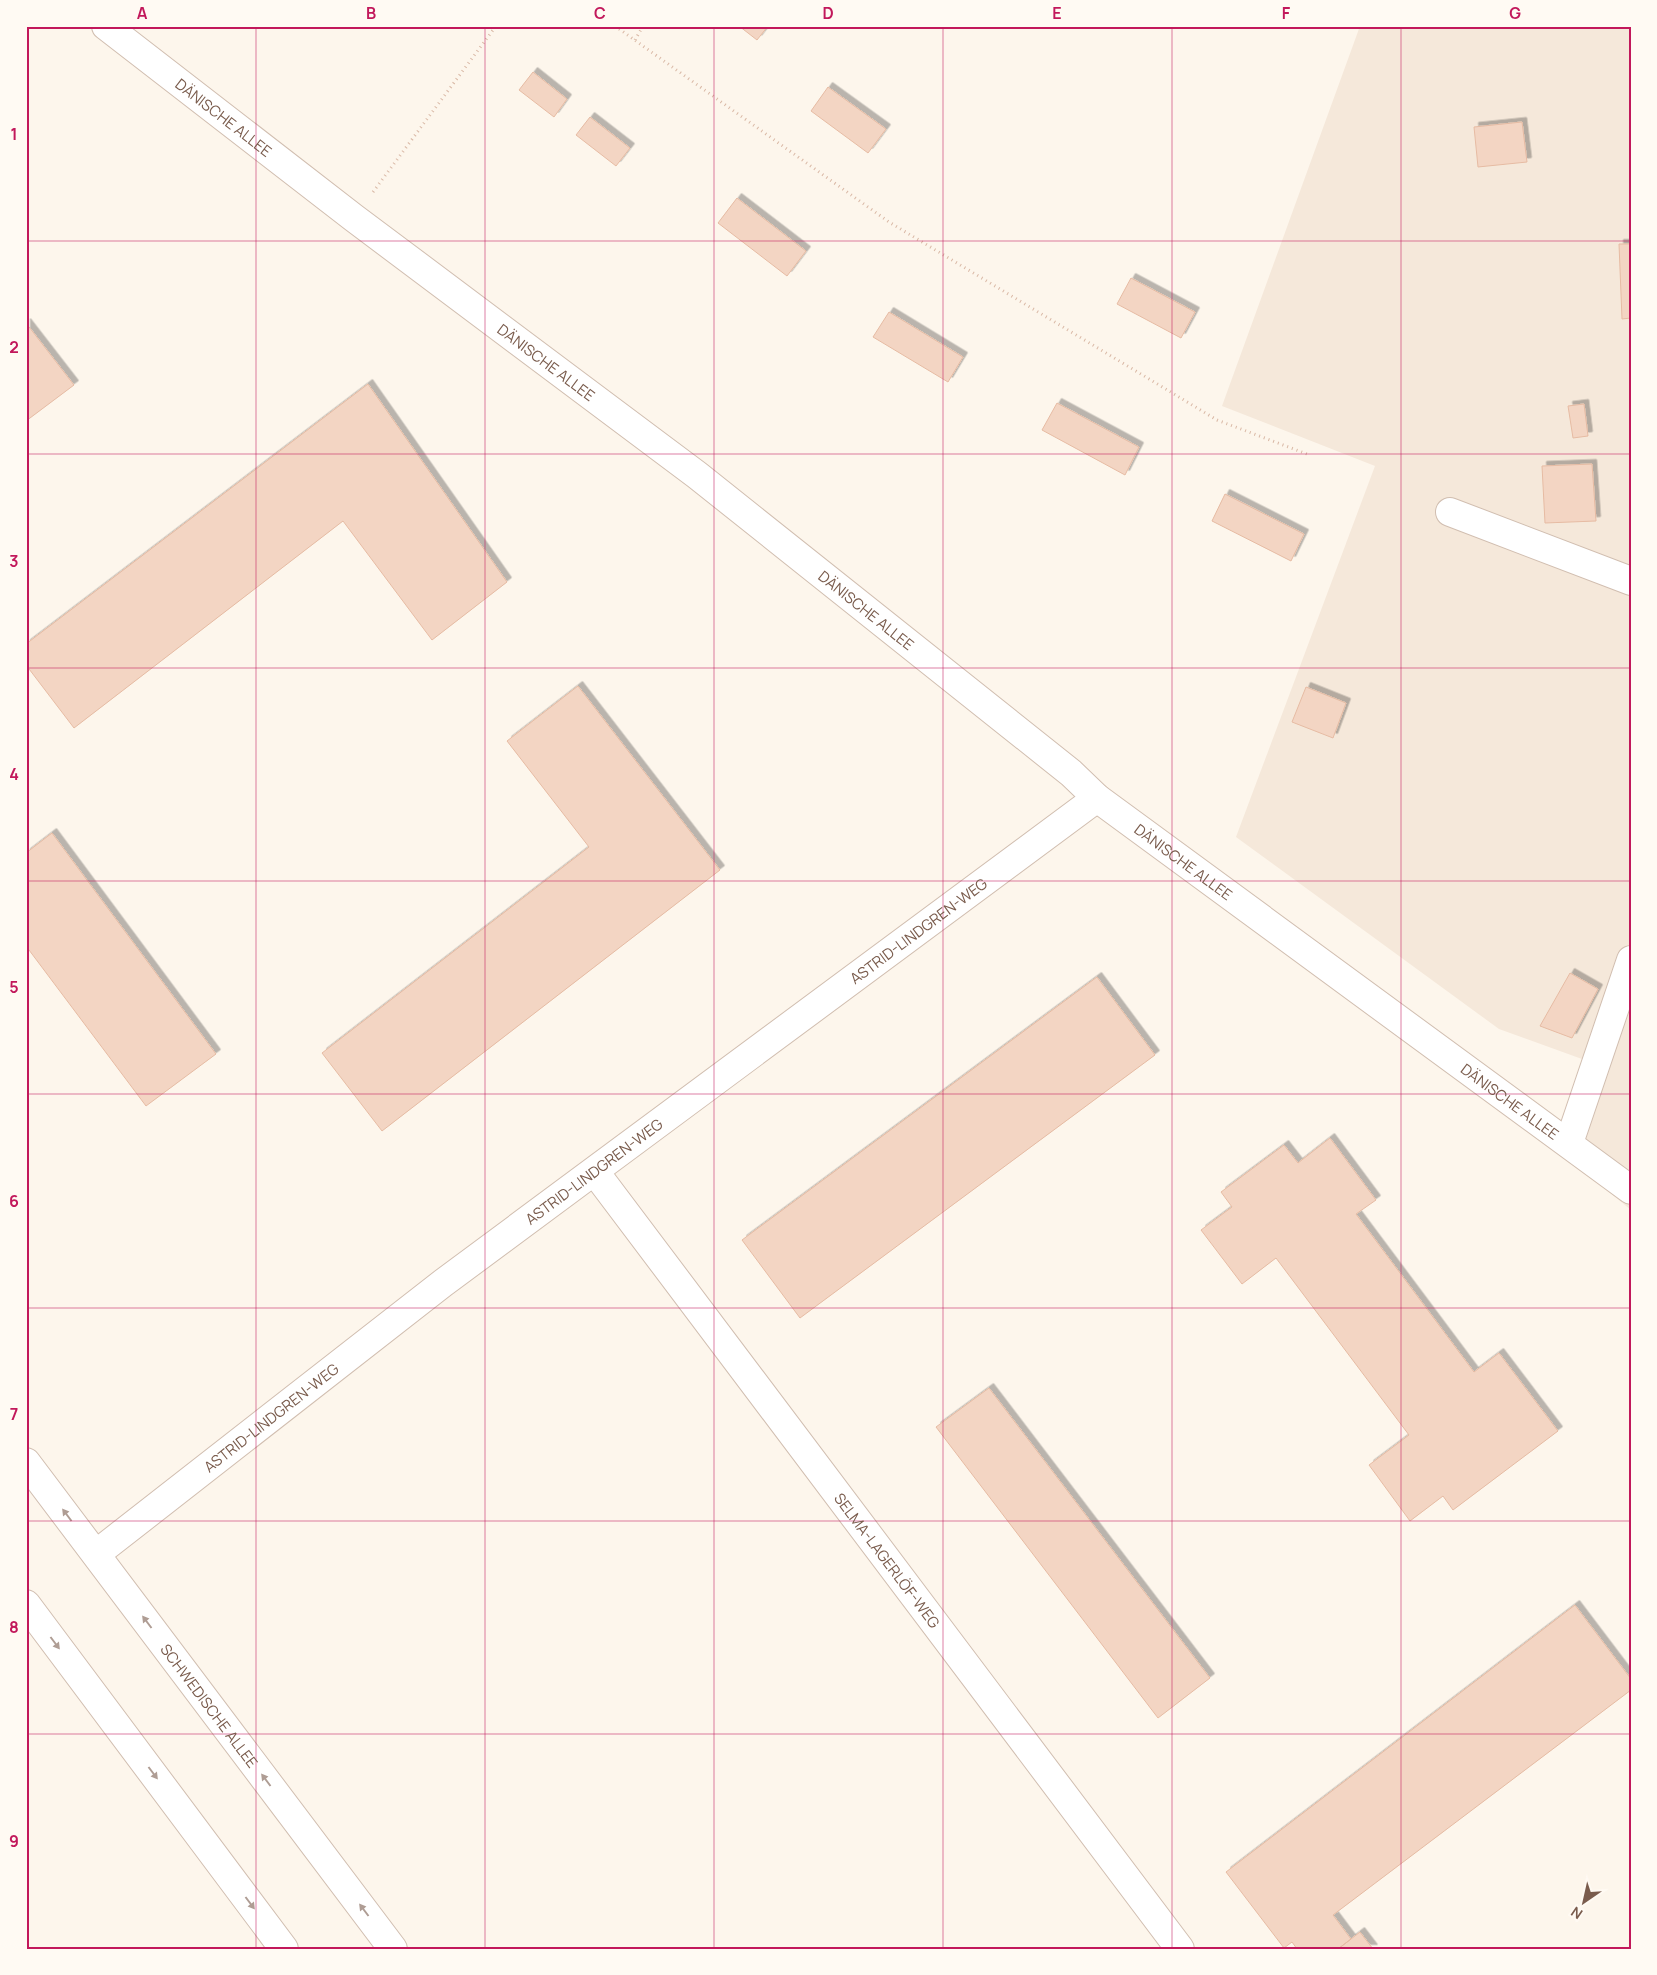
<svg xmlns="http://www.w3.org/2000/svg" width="1657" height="1975" font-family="Manrope,sans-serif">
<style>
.residential{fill:#f5e8da}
.building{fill:#f3d5c3;stroke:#e6bba3;filter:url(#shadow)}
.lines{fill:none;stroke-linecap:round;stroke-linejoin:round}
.minor-casing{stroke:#d1beb0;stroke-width:30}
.path{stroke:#d9b8a5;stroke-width:3;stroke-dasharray:1 4;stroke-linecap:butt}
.minor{stroke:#fff;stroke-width:28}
.oneway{fill:#af9d94}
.grid{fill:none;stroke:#c2185b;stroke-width:1;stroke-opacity:0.55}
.labels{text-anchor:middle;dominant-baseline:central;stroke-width:5;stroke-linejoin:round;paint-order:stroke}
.street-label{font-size:15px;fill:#7a5c4d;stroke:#fffaf3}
.neatline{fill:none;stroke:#c2185b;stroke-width:2}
.grid-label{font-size:16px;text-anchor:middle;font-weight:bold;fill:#c2185b}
</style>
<defs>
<filter id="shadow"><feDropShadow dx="4.5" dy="-4.5" stdDeviation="0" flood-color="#0004"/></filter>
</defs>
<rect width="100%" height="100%" fill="#fdf6ec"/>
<path class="residential" d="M1360,26H1631V1210L1558,1150L1593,1063L1499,1029L1236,837L1375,466L1222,406Z"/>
<path class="building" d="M739,26H768L757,40Z
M533,72L567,99L554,117L519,90Z
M828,87L886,129L868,153L811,111Z
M590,117L630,148L616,166L576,135Z
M1522,122L1527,162L1478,167L1474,127Z
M737,198L806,251L787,276L718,223Z
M1619,244H1631V318L1622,319Z
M1131,278L1195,312L1181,338L1117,304Z
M889,312L963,357L948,382L873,337Z
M26,323L74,385L26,421Z
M368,384L507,582L432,640L343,521L74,728L26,665V644Z
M1057,403L1139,447L1125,475L1042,430Z
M1584,404L1588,436L1573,438L1568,406Z
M1592,464L1596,521L1545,523L1542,466Z
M1225,494L1304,534L1291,561L1212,521Z
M578,686L720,870L382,1131L322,1053L589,847L507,741Z
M1306,687L1346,703L1333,738L1292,722Z
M52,833L216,1054L146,1106L26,946V853Z
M1570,973L1598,989L1572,1038L1540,1026Z
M1097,977L1155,1055L800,1318L742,1240Z
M1330,1138L1376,1200L1356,1214L1474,1372L1499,1353L1558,1431L1453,1510L1443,1496L1410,1521L1369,1465L1409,1435L1276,1258L1242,1284L1201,1230L1232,1207L1221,1192L1284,1145L1298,1163Z
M989,1388L1210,1678L1158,1718L936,1427Z
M1575,1605L1631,1679V1690L1333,1915L1351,1939L1338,1949H1297L1292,1942L1284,1948L1226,1872Z
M1360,1932L1373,1949H1338L1351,1939Z"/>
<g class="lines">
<defs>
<g id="minor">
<path id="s1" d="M106,26L354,218L697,475L1071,773L1097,798L1631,1190"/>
<path d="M1450,512L1631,581"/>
<path d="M1569,1143L1631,960"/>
<path id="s2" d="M595,1172L1180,1949"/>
<path id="s3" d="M26,1462L393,1949"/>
<path id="s4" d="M96,1554L443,1283L1097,798"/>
<path d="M26,1604L284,1949"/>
</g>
</defs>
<use href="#minor" class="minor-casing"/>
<path class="path" d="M615,26L889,222L1217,420L1307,454
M635,40L643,26
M373,192L496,26"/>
<use href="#minor" class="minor"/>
</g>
<defs><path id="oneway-solid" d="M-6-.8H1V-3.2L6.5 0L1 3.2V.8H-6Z" transform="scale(1.25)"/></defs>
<g class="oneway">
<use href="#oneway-solid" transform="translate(67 1515) rotate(-127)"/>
<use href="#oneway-solid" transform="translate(147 1622) rotate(-127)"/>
<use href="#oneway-solid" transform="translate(55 1643) rotate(53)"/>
<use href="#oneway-solid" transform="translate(153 1773) rotate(53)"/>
<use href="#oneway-solid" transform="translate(266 1780) rotate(-127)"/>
<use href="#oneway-solid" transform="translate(250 1903) rotate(53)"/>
<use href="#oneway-solid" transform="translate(364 1910) rotate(-127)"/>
</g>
<path class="grid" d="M256,26V1949M485,26V1949M714,26V1949M943,26V1949M1172,26V1949M1401,26V1949M26,241H1631M26,454H1631M26,668H1631M26,881H1631M26,1094H1631M26,1308H1631M26,1521H1631M26,1734H1631"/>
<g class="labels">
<g class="street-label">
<text stroke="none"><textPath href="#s1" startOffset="149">DÄNISCHE ALLEE</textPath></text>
<text stroke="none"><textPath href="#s1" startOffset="554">DÄNISCHE ALLEE</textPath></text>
<text stroke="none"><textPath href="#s1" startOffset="959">DÄNISCHE ALLEE</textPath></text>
<text stroke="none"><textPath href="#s1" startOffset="1364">DÄNISCHE ALLEE</textPath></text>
<text stroke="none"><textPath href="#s4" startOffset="1032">ASTRID-LINDGREN-WEG</textPath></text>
<text stroke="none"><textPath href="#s1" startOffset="1769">DÄNISCHE ALLEE</textPath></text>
<text stroke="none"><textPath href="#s4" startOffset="628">ASTRID-LINDGREN-WEG</textPath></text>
<text stroke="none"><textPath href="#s4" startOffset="222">ASTRID-LINDGREN-WEG</textPath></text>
<text stroke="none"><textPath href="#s2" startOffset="486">SELMA-LAGERLÖF-WEG</textPath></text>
<text stroke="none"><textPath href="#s3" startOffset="305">SCHWEDISCHE ALLEE</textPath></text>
</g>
</g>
<rect width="1657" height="1975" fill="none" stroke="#fffaf3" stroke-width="55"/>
<g transform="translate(1584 1902) rotate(214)" stroke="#fffaf3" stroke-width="4" paint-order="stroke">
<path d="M0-4L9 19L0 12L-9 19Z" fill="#7a5c4d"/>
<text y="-8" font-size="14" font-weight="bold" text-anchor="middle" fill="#7a5c4d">N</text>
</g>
<rect x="28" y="28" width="1602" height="1920" class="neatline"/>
<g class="grid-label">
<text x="142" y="19">A</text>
<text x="371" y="19">B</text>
<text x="600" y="19">C</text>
<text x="828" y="19">D</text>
<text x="1057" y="19">E</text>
<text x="1286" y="19">F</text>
<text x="1515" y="19">G</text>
<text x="14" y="140">1</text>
<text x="14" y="353">2</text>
<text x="14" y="567">3</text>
<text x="14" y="780">4</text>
<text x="14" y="993">5</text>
<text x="14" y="1207">6</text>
<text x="14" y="1420">7</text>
<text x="14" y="1633">8</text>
<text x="14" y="1847">9</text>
</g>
</svg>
